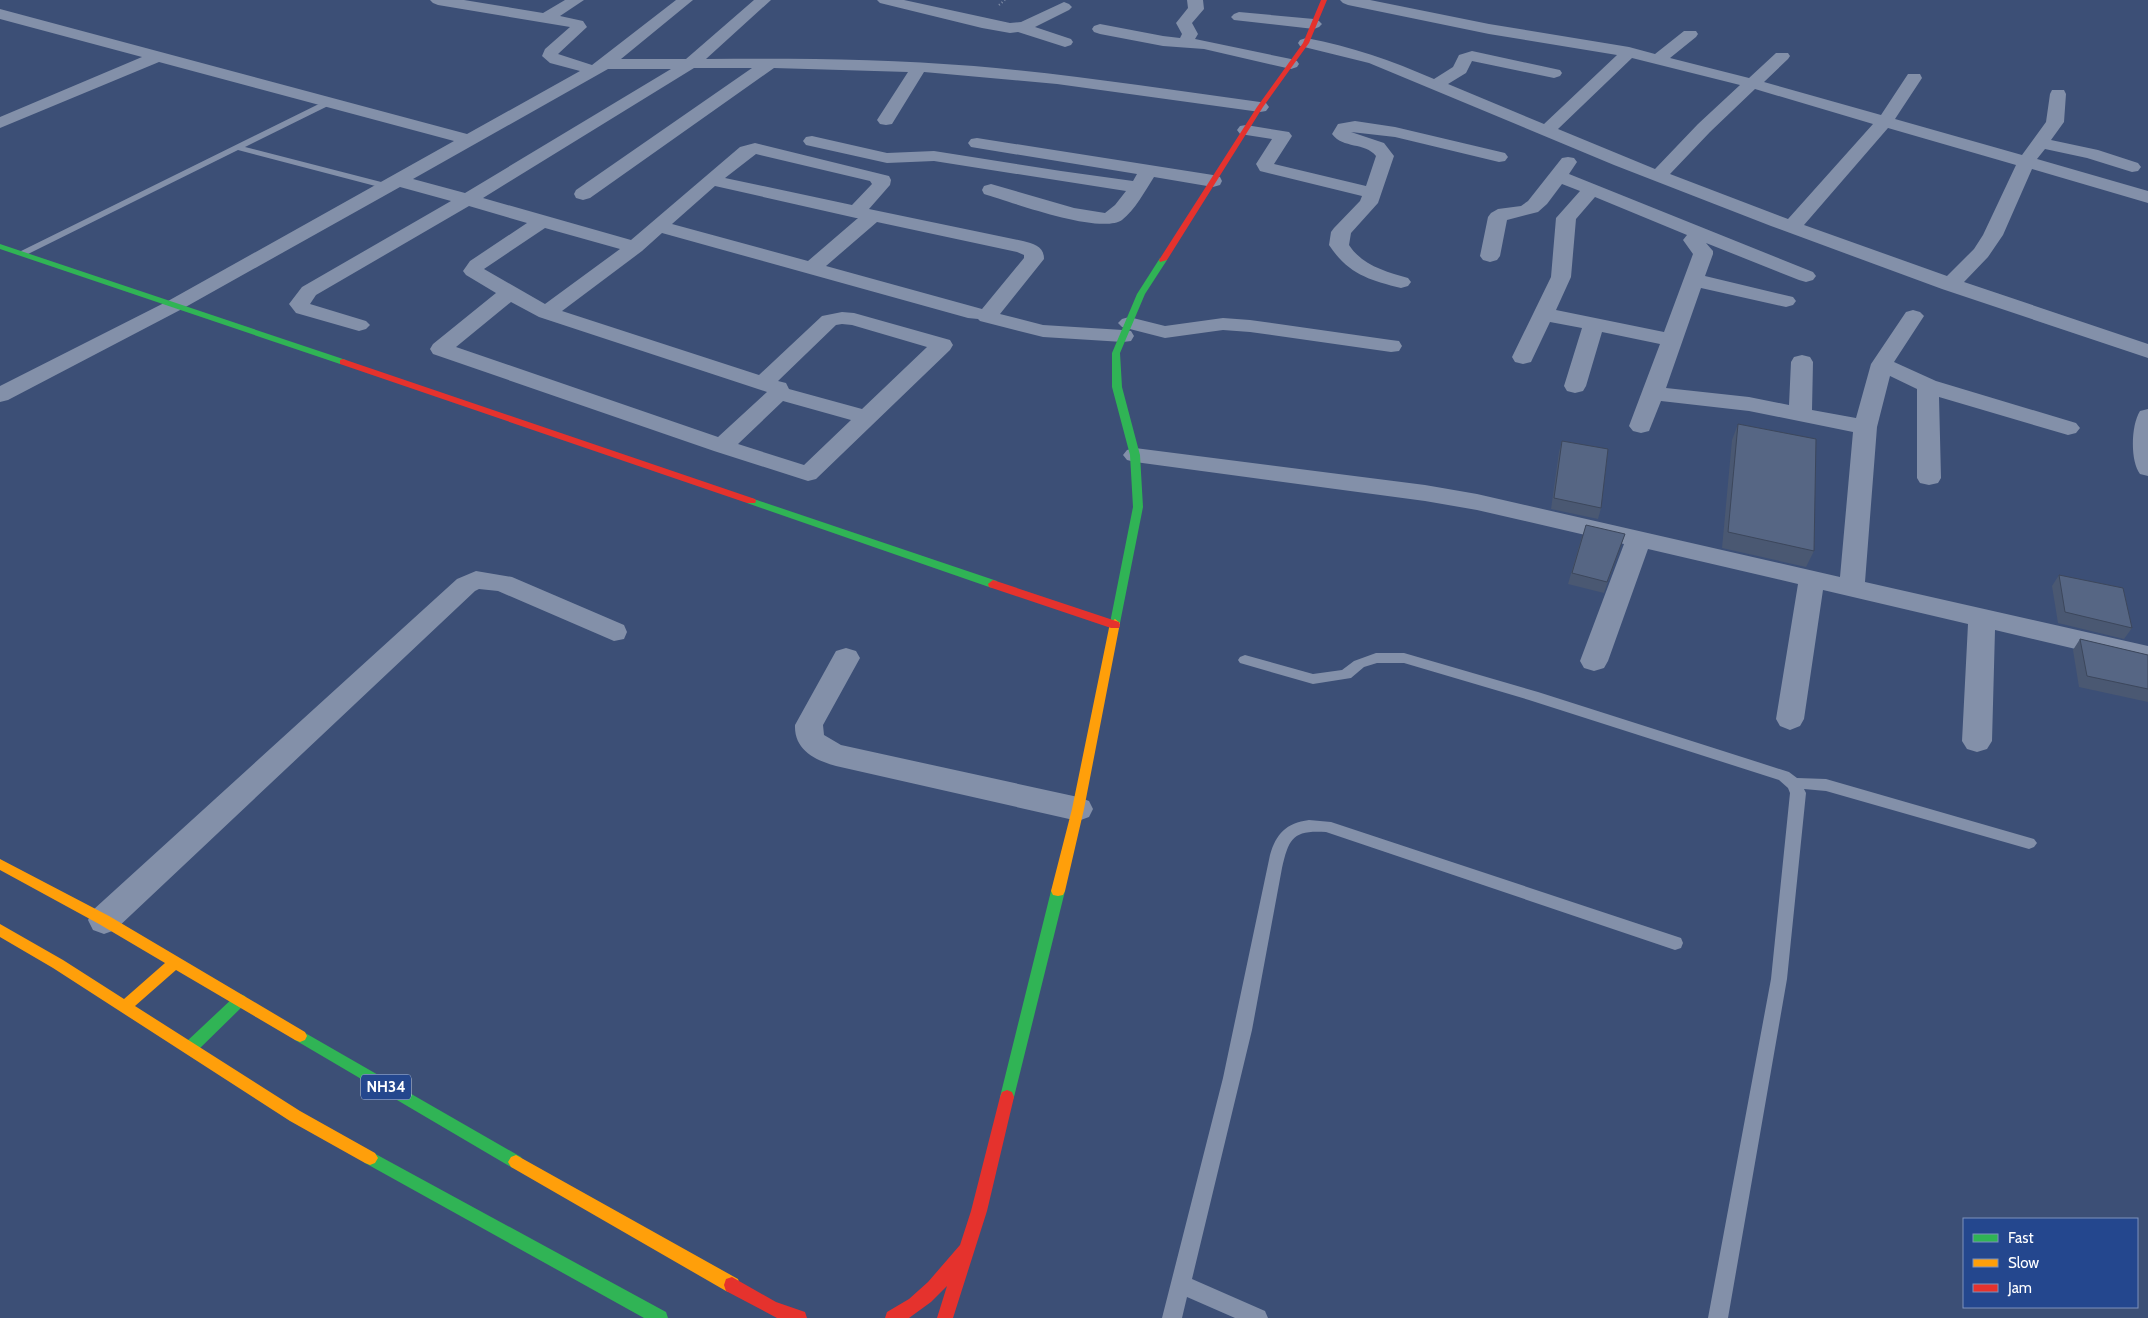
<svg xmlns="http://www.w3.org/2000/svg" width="2148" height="1318" font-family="Cabin,sans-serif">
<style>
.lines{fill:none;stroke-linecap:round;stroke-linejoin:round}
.path{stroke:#8390a9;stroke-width:2;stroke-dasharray:1 2.5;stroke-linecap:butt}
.lane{fill:#8390a9;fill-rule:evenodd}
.street{fill:#8390a9;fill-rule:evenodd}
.fast{fill:#30b455;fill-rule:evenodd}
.slow{fill:#ff9f0a;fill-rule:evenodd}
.jam{fill:#e5322d;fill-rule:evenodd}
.wall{fill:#4a5872}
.building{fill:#566684;stroke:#3c475c}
.labels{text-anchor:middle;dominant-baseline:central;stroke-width:4.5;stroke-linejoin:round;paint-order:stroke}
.shield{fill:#24478e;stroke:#bdc8dd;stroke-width:1}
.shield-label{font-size:15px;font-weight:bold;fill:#fff}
</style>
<rect width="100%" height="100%" fill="#3c4f76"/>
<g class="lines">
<path class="path" d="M999,5L1005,0"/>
<path class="lane" d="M329,99L333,102L332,104L245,147L389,184V188H383L238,150L26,255H18L17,253Z
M1376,653H1404L1538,692L1789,772L1797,778L1826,779L2034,839L2037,843L2034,847L2029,849L1826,791L1804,789L1806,793L1787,979L1728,1318H1708L1771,979L1790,793L1788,788L1779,780L1529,700L1404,663H1377L1364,667L1351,678L1313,684L1240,663L1238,660L1240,657L1245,655L1313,674L1342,670L1354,661Z
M1309,820L1331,822L1675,936L1681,938L1683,943L1681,948L1675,950L1326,832C1293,830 1289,838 1282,868L1252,1030L1192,1279L1265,1311L1268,1318H1235L1187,1297L1182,1318H1162L1223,1078L1270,855C1276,834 1286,823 1309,820Z"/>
<path class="street" d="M430,0H464L543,13L565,0H584L560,16L583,21L587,27L558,54L592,65L676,0H693L621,59H686L754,0H771L706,59C795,58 885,59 974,66C1070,74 1165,89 1260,102L1266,103L1269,107L1266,111L1260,112L1057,84L924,72L892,124L886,125L880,124L877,120L908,72L774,68L590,198L583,200L576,198L574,194L576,190L752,68H694L483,198L631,240L740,147L755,143L889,176L891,180L890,185L869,209L1023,241C1034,244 1044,246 1044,259L1000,314L1043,325L1123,330L1131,331L1134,336L1131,341L1123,342L1043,337L980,321L978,319L968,318L662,233L642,251L562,311L759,375L822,316L842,312L854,313L950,340L953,345L950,350L816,479L808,481L714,451L433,354L430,349L433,344L496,293L466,275L463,271L470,261L527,223L469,206L316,295L310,304L366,321L370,325L366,329L359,331L296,313L289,304L302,287L451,201L400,187L182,309L8,400L0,402V386L168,301L454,141L159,62L0,128V117L142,57L0,19V9L467,134L580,71L550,63L542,56L545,49L570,27L438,5L433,3ZM608,69H671L465,193L413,179ZM756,154L870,181L872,184L852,205L725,178ZM715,186L856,218H858L808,261L672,224ZM877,222L1017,252L1024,255V258L982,309L826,266ZM545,228L620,249L545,304L484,269ZM511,302L539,317L767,392L718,437L456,347ZM842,324L852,325L927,347L862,409L789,389L786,383L778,381L836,325ZM783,401L851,420L804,465L738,444Z
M877,0H904L1010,23L1021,22L1064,2L1069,4L1072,7L1069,10L1035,27L1071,39L1073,42L1071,45L1065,47L1018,32L1010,33L982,28L880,3Z
M1187,0H1203L1204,9L1192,23L1198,34L1195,39L1291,59L1297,61L1299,64L1297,67L1291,69L1204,49L1163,46L1100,34L1094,32L1092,29L1094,26L1100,24L1163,36L1180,38L1182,34L1176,23L1188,8Z
M1340,0H1370L1489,24L1629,47L1655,54L1684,31H1696L1698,34L1696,37L1670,58L1749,78L1776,53H1788L1790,56L1788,59L1764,82L1881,115L1908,74H1920L1922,78L1895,119L2022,155L2046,122L2050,94L2052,90H2064L2066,94L2064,122L2051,140L2098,150L2138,163L2141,167L2138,171L2132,172L2087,158L2045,149L2037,159L2148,191V203L2032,169L2003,235L1988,257L1964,282L2148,344V358L1942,289L1771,226L1614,165L1369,63L1300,46L1298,43L1300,40L1306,38C1353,47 1390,60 1434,79L1453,67L1459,55L1472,51L1560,70L1562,73L1560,76L1554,78L1472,61L1466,73L1448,84L1544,124L1617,55L1489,34L1348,5L1343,3ZM1632,58L1740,85L1698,124L1655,169L1558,129ZM1755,89L1873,124L1788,219L1670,174L1710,132ZM1888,128L2016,165L1983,235L1974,249L1947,276L1804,225Z
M1239,12L1314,19L1319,21L1322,24L1319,27L1314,29L1234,20L1231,17L1234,14Z
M1355,121L1395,127L1505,153L1508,157L1505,161L1499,162L1395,137L1351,132L1384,143L1394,156L1378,203L1351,233L1349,245C1362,265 1386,272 1408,278L1411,282L1408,286L1401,288C1369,280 1348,274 1329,245L1331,232L1334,228L1360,201L1362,196L1260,171L1256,164L1272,139L1240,134L1237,130L1240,126L1246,125L1289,132L1292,136L1274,164L1366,186L1376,156C1365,142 1343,149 1332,134L1338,124Z
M812,136L887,153L934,151L1061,171L1133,181L1137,174L971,147L968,143L971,139L977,138L1213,175L1220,177L1222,181L1220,185L1213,187L1154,177C1145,191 1135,210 1122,220C1100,235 1011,202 984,194L982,190L984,186L991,184L1074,208L1105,213L1115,205L1126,191L934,161L887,163L806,145L803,141L806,137Z
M1568,157L1574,158L1577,162L1569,174L1813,272L1816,276L1813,280L1806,282L1799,280L1706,243L1713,251V254L1705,276L1793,297L1796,301L1793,305L1786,307L1701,288L1666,388L1749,397L1789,405L1791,362L1794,357L1802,355L1810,357L1813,362L1812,410L1856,418L1871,364L1906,312L1913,310L1920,312L1924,316L1894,362L1936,381L2076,423L2080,428L2076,433L2068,435L1939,397L1941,478L1938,483L1929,485L1920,483L1917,478V389L1890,376L1877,427L1865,582L2148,646V666L1995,630L1992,741L1987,749L1977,752L1967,749L1962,741L1968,624L1823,590L1804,719L1800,726L1790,730L1780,726L1776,719L1798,584L1648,549L1608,661L1604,668L1594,671L1584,668L1580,661L1624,544L1477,510L1425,501L1135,462L1127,460L1123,455L1127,450L1135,448L1425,485L1477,494L1840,577L1853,432L1749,411L1661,401L1649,431L1641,433L1633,431L1629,426L1660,344L1602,332L1586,386L1583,391L1575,393L1567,391L1564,386L1582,328L1550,322L1531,362L1523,364L1515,362L1512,357L1551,277L1556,218L1580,191L1562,184L1547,204L1538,212L1507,220L1500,256L1497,260L1490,262L1483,260L1480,256L1488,217L1491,213L1498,209L1521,206L1528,201L1562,158ZM1595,197L1687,235L1683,240L1693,254L1664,332L1556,310L1571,277L1576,219Z
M1129,317L1165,326L1223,318L1250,320L1391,340L1399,341L1402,346L1399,351L1391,352L1250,332L1223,330L1165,338L1122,327L1118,323L1122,319Z
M2148,409V476L2140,474C2130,461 2131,425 2140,411Z
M476,571L512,577L624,625L627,632L624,639L614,641L498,591L479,589L475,591L115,930L104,934L93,930L88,920L93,910L457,579Z
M846,648L856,651L860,658L823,725L824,735L841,745L1078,797L1089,801L1093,809L1089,817L1078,821L836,766C815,760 794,750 795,725L836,651Z"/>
<path class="fast" d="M0,244L346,360L347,362L346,364H340L0,249Z
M1160,258L1167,260L1145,294L1120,353L1122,387L1140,455L1143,507L1120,623L1115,627L1110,623L1133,507L1130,455L1112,387V353L1137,294Z
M751,498L997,581L998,584L993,588L989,587L747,503L746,501Z
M1058,886L1063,887L1065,891L1014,1097L1012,1102L1007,1104L1002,1102L1000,1097L1051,891L1053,887Z
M240,994L245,996L247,1000L245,1004L195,1053L190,1054L185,1053L183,1048L185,1043L235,996Z
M300,1030L521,1157L524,1162L521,1167L516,1169L511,1167L295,1040L293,1036L295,1032Z
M370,1151L666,1312L668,1318H644L365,1163L362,1158L365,1153Z"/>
<path class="slow" d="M1115,619L1120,623L1084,809L1065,891L1063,895L1058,896L1053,895L1051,891L1072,809L1110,623Z
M0,859L109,916L305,1032L307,1036L305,1040L300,1042L295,1040L176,970L135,1006L300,1111L375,1153L378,1158L375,1163L370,1165L365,1163L290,1121L53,968L0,937V924L63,960L124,999L165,963L99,924L0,870Z
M516,1155L738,1279L740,1285L738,1291L732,1293L726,1291L511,1167L508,1162L511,1157Z"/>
<path class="jam" d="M1321,0H1327L1309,43L1263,107L1167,260L1160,262L1159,260L1257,107L1303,43Z
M343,359L755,499L756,501L755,503H747L340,364V360Z
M993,580L1119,622L1120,625L1119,628H1111L989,587L988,584Z
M1007,1090L1012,1092L1014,1097L987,1211L953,1318H937L947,1286L931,1302L909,1318H885L887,1312L909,1299L928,1282L960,1245L971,1211L1000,1097L1002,1092Z
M732,1277L776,1302L805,1312L807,1318H777L726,1291L724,1285L726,1279Z"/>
</g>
<path class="wall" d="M1738,424L1814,551L1806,567L1722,548L1732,440Z
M1562,441L1601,508L1598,519L1551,509L1559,452Z
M1625,534L1604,593L1568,584L1582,536Z
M2059,575L2132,628L2124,639L2058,623L2052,586Z
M2080,639L2148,655V702L2079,687L2073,650Z"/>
<path class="building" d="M1738,424L1816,439L1814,551L1728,532Z
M1562,441L1608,449L1601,508L1554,498Z
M1586,525L1625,534L1607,582L1572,573Z
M2059,575L2123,588L2132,628L2065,612Z
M2080,639L2148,655V689L2087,676Z"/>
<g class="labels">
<rect class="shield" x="361" y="1074.5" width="50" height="25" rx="4"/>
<g class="shield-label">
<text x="386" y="1087">NH34</text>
</g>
</g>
<rect x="1963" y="1218" width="175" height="90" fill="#24478e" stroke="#7c91bb"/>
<rect x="1973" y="1234" width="25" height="8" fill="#30b455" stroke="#7c91bb"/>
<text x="2008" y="1243" font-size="15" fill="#ffffff">Fast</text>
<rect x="1973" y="1259" width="25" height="8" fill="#ff9f0a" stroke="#7c91bb"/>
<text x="2008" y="1268" font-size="15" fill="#ffffff">Slow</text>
<rect x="1973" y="1284" width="25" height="8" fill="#e5322d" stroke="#7c91bb"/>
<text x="2008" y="1293" font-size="15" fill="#ffffff">Jam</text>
</svg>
